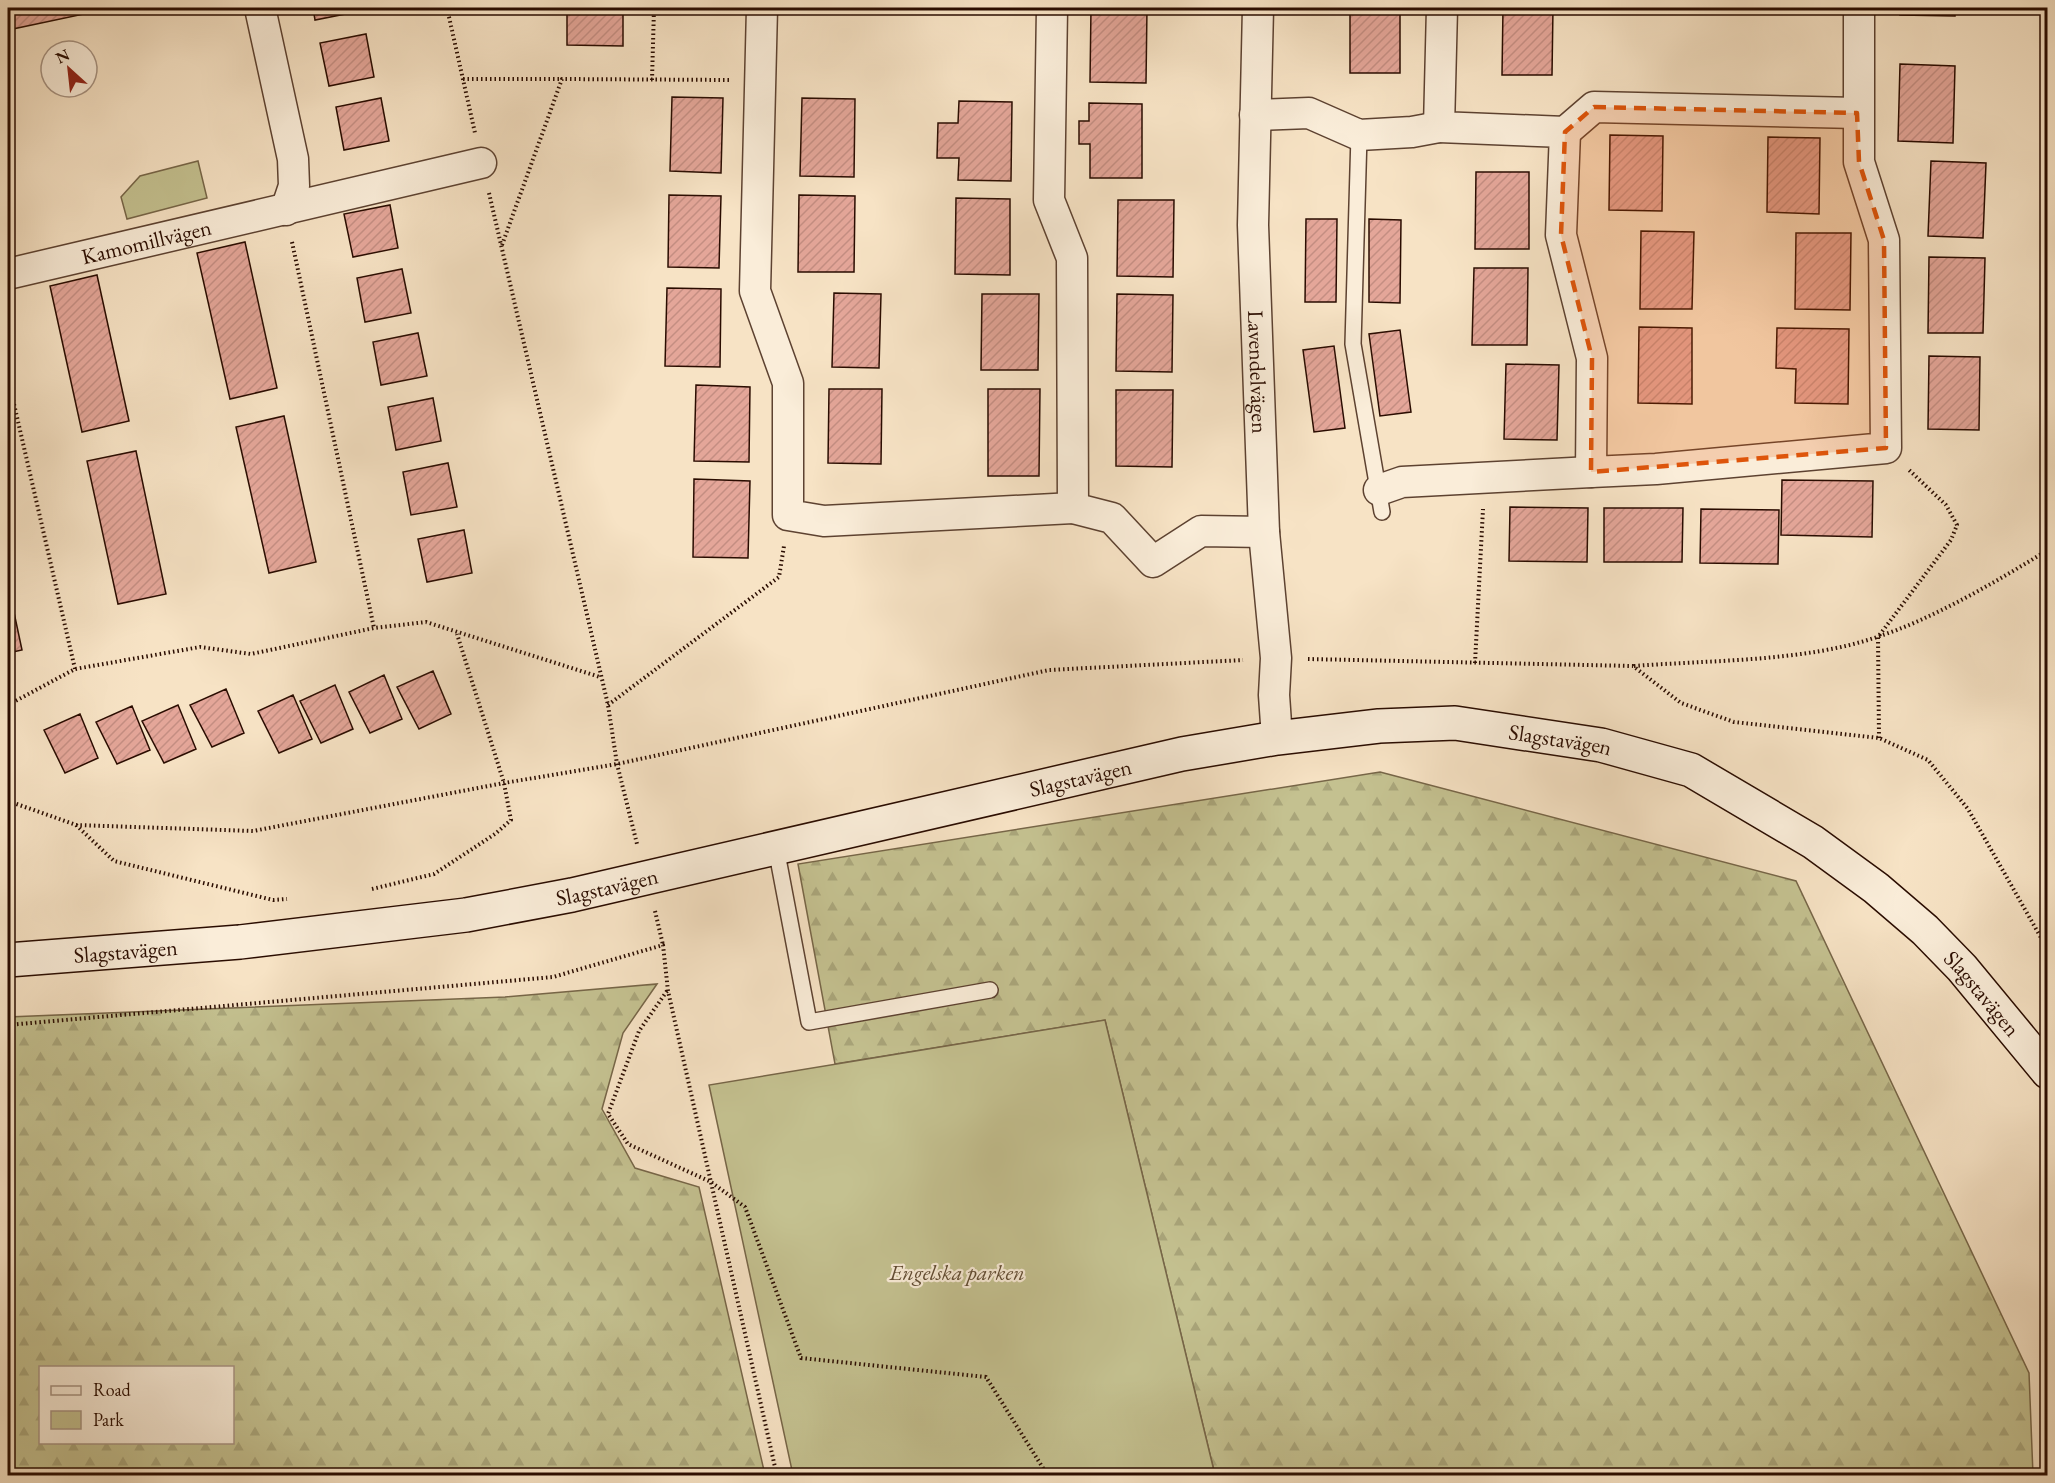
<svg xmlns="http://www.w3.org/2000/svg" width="2055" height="1483" font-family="'EB Garamond',serif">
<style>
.forest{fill:url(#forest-firs);stroke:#776648;stroke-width:1.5;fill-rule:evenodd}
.park{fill:#c4c190;stroke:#776648;stroke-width:1.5}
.building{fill:url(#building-hatch);stroke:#2a0c00;stroke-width:1.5}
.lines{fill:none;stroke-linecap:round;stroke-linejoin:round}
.lane-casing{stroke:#5d4231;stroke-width:18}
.street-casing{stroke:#5d4231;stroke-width:33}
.secondary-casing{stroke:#2a0c00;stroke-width:36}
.path{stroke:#2a0c00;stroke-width:4;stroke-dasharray:1.5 3;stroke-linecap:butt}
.lane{stroke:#faedd9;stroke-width:15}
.street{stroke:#faedd9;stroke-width:30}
.secondary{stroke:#faedd9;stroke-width:33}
.marked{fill:#de550b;fill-opacity:0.2;stroke:#de550b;stroke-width:4.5;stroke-dasharray:12 8;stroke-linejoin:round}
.labels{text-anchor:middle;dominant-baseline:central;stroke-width:4.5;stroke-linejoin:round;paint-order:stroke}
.street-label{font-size:22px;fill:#2a0c00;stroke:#faedd9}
.park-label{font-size:22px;font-style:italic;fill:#604b32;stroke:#faedd9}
</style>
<defs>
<pattern id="forest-firs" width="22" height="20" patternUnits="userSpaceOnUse" patternTransform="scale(1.5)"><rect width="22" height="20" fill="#c4c190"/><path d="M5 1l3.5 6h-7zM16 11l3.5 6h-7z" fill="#a9a57a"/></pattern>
<pattern id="building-hatch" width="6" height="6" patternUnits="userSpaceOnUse" patternTransform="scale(1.5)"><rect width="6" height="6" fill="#e4a699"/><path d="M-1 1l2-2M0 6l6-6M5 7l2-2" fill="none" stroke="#c48e82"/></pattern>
</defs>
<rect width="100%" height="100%" fill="#f7e3c5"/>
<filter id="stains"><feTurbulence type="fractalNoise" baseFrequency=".00333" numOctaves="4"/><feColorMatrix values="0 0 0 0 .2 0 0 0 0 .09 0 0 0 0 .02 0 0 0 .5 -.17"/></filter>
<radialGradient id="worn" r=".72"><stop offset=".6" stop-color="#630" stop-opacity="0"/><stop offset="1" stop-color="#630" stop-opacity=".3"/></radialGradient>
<path class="forest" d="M1380,772L1796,881L2029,1373L2033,1475H1215L1105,1020L835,1064L798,864Z
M657,984L623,1033L602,1109L635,1168L699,1187L765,1475H8V1017L505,997ZM40,1368H232V1442H40Z"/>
<path class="park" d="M198,161L207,198L127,219L121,197L140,176Z
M1105,1020L1215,1475H793L709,1085Z"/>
<path class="building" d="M8,8H83L84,14L8,30Z
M313,8H360L361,11L315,20Z
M567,8H623V46L567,45Z
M1091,8H1147L1146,83L1090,82Z
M1350,8H1400V73H1350Z
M1503,8H1553L1552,75H1502Z
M1900,8H1955V16L1900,15Z
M366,34L374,77L329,86L320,43Z
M1900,64L1955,66L1953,143L1898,141Z
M672,97L723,98L721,173L670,171Z
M381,98L389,141L344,150L336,107Z
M802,98L855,99L854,177L800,176Z
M959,101L1012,102L1011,181L958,180L959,158H937L938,123H958Z
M1089,103L1142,104V178H1090V144H1079V121H1089Z
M1610,135L1663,136L1662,211L1609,210Z
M1768,137L1820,138L1819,214L1767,212Z
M1931,161L1986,163L1983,238L1928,236Z
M1476,172H1529V249H1475Z
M669,195L721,196L719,268L668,267Z
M799,195L855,196L854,272H798Z
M956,198L1010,199V275L955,274Z
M1118,200H1174L1173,277L1117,276Z
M390,205L398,248L353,257L344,214Z
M1306,219H1337L1336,302H1305Z
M1369,219L1401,220L1400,303L1369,302Z
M1641,231L1694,232L1692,309H1640Z
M1796,233H1851L1850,310L1795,309Z
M245,242L277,388L230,399L197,253Z
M1929,257L1985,258L1983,333H1928Z
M1474,268H1528L1527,345H1472Z
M402,269L411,313L365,322L357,278Z
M97,275L129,421L82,432L50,286Z
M667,288L721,289L720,367L665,366Z
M834,293L881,294L879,368L832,367Z
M982,294H1039L1038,370H981Z
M1117,294L1173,295L1172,372L1116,371Z
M1639,327L1692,328V404L1638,403Z
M1777,328L1849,329L1848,404L1795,403L1796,369L1776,368Z
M1400,330L1411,412L1380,416L1369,334Z
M418,333L427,376L381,385L373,342Z
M1334,346L1345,428L1314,432L1303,350Z
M1929,356L1980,357L1979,430L1928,429Z
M1506,364L1559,365L1557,440L1504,439Z
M696,385L750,387L749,462L694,461Z
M829,389H882L881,464L828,463Z
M988,389H1040L1039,476H988Z
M1116,390H1173L1172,467L1116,466Z
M433,398L441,441L396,450L388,407Z
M284,416L316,562L269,573L236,427Z
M136,451L166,594L118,604L87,461Z
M448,463L457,507L411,515L403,472Z
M694,479L750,481L748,558L693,557Z
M1782,480L1873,481L1872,537L1781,535Z
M1510,507L1588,508L1587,562L1509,561Z
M1604,508H1683L1682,562H1604Z
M1701,509L1779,510L1778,564L1700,563Z
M464,530L472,573L427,582L418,539Z
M12,603L22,650L8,653V604Z
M433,671L451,714L419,729L397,687Z
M384,675L402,719L370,733L349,692Z
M335,685L353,729L321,743L300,701Z
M226,689L244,733L212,747L190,705Z
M293,695L312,739L279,753L258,711Z
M178,705L196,749L164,763L142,721Z
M132,706L150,750L117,764L96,722Z
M80,714L98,758L65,773L44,730Z"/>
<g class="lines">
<defs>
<path id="lane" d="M1359,135L1353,344L1382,512
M776,848L809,1022L990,990"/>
<g id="street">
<path d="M260,8L293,159L294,186L286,210"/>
<path d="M762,8L755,291L788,383V515L824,521L1073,508"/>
<path d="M1052,8L1049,200L1072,258L1073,508L1112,518L1153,562L1201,531L1264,532"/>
<path id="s1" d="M1258,8L1253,225L1264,532L1276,658L1274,695L1277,738"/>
<path d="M1442,8L1439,127L1565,132L1561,235L1592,358L1591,472L1656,469L1886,448L1884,240L1859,162V8"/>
<path d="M1255,115L1309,113L1359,135L1412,132L1439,127"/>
<path d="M1565,132L1594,107L1857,113"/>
<path id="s2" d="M8,274L481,163"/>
<path d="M1379,490L1402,482L1591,472"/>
</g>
<g id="secondary">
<path id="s3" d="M8,960L240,942L466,915L572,895L1182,754L1277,738L1379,726L1455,723L1601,745L1691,770L1813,842L1876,888L1925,930L1962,968L2048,1072"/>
</g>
</defs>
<use href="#lane" class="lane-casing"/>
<use href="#street" class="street-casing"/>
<use href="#secondary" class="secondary-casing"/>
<path class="path" d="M447,8L475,133
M463,79H562
M652,80L654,8
M489,193L608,705L617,764L637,844
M292,242L374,628
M502,245L562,79L729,80
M8,378L75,669
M1308,659L1633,666L1681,703L1734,722L1879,738L1928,760L1968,809L2048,950
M1475,663L1483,509
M1634,666C1711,660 1804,662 1877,637C1933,619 1997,581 2048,550
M8,705L75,669L200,647L251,654L374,628L426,622L600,677
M608,705L779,577L784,546
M1879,738L1878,637L1951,540L1957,525L1946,505L1908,469
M8,801L76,825L253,831L504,783L617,764L1049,670L1243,660
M76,825L114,861L273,900L287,899
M372,889L434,874L495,834L511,820L504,783L457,634
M655,911L663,945
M667,991L639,1031L608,1114L628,1144L711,1182L745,1207L801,1358L986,1377L1048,1476
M8,1025L553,977L663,945L668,991L777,1476"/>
<use href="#lane" class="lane"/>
<use href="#street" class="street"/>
<use href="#secondary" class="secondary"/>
</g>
<path class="marked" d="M1594,107L1857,113L1859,162L1884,240L1886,448L1591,472L1592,358L1561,235L1565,132Z"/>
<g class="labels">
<g class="street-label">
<text stroke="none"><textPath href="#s2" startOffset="142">Kamomillvägen</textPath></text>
<text stroke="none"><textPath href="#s1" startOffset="364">Lavendelvägen</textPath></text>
<text stroke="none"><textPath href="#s3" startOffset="1576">Slagstavägen</textPath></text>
<text stroke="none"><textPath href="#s3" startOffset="1090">Slagstavägen</textPath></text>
<text stroke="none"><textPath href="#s3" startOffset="604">Slagstavägen</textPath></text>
<text stroke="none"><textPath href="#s3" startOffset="118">Slagstavägen</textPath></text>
<text stroke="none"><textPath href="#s3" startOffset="2080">Slagstavägen</textPath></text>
</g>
<g class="park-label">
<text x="957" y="1272">Engelska parken</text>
</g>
</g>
<rect width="2055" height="1483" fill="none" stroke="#f7e3c5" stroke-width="30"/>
<rect x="9" y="9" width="2037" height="1465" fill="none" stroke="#2a0c00" stroke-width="3"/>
<rect x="15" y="15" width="2025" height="1453" fill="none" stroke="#2a0c00" stroke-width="1.5"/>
<rect x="39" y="1366" width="195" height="78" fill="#faedd9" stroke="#a79382" stroke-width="1.5"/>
<rect x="51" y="1386" width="30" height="9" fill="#faedd9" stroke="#a79382" stroke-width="1.5"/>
<text x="93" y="1396" font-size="18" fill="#2a0c00">Road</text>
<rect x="51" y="1411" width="30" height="18" fill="#c4c190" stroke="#a79382" stroke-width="1.5"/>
<text x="93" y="1426" font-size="18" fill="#2a0c00">Park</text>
<g transform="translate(69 69) rotate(333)"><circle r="28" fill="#faedd9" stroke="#a79382" stroke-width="1.5"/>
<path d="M0-4.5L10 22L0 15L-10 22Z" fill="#8f2418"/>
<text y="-9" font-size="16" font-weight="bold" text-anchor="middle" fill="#2a0c00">N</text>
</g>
<rect width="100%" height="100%" filter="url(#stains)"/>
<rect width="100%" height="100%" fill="url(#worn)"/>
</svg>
